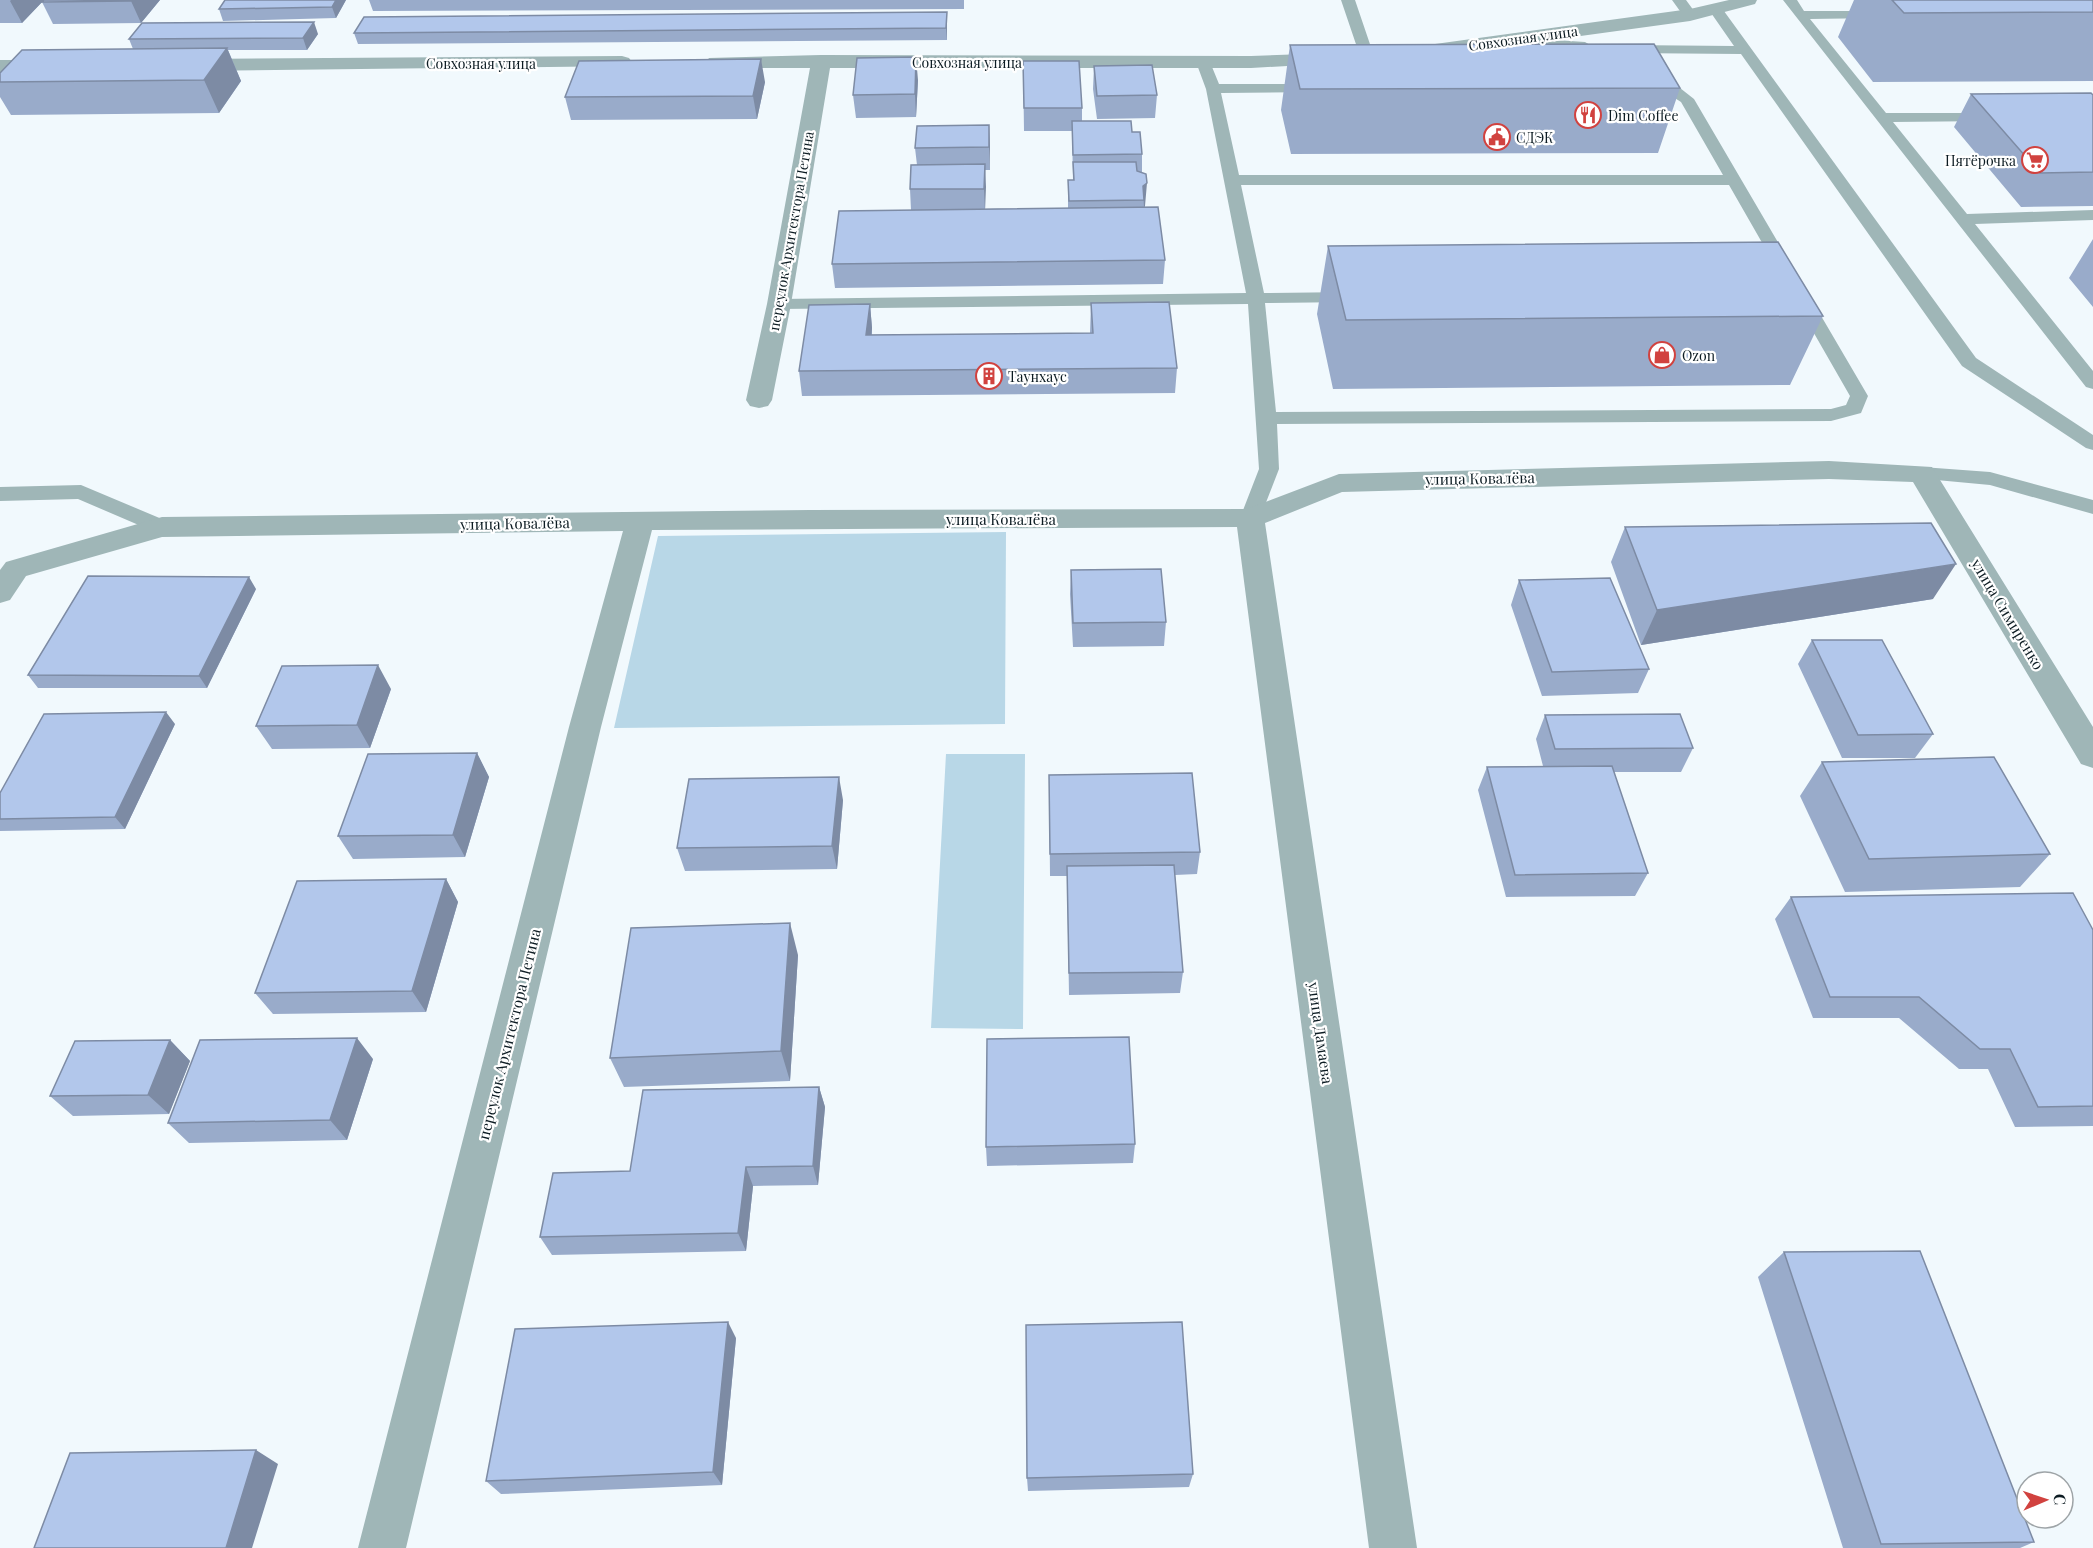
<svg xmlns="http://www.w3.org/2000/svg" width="2093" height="1548" font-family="'Playfair Display',serif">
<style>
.green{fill:#b8d7e7}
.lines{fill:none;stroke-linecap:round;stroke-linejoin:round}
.lane{fill:#9fb6b7;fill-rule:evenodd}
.street{fill:#9fb6b7;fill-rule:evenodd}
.wall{fill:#99abca}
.shaded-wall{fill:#7d8ba4}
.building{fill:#b2c7eb;stroke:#7d8ba4;stroke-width:1.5}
.labels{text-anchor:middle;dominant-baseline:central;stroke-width:4.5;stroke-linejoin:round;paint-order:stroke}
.far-street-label{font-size:14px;fill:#0c1b22;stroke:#fff}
.far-poi-label{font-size:14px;fill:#0c1b22;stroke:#fff;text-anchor:start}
.street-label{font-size:15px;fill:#0c1b22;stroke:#fff}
</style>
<rect width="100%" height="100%" fill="#f1f9fd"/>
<path class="green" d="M1006,532L1005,724L614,728L658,536Z
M946,754H1025L1023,1029L931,1028Z"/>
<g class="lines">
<path class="lane" d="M1341,0H1355L1374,56L1372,59H1362L1360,56Z
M1672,0H1686L1697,15L1695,18H1685Z
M1783,0H1797L1804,11H1884L1886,14L1879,18L1810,19L1886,113H1997L2000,116L1997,119L1992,121L1893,122L1967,214L2093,210V220L1975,224L2093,371V389L2086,387Z
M1716,6L1721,7L1976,358L2093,435V450L2086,448L1962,366L1741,54L1625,53L1618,49L1625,45L1734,46L1709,10Z
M1509,37L1585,42L1592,46L1585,50L1504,44V38Z
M1203,58L1210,62L1219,84H1316L1323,88L1316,92L1221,93L1239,175H1723L1681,102L1670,95L1642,89L1640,86L1647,82L1680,88L1694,99L1868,396L1861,413L1831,421L1277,424L1279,469L1260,518L1257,523H1243L1240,518L1259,469L1248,304L779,309L770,304L779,299L1246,293L1206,89L1196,62ZM1241,185H1729L1850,396L1846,405L1831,409L1276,412L1265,303L1352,302L1361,297L1352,292L1264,293Z
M1922,467L1990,472L2093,500V514L1990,485L1915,478L1912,473L1915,468Z
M81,485L169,522L172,527L169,532H155L78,499L0,501V487Z"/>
<path class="street" d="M1729,0H1757L1755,4L1690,21L1435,56L1425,50L1435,44L1690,9Z
M1333,53L1340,55L1343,59L1340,63L1251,68H830L791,304L772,400L768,406L759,408L750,406L746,400L767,304L810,68H716L709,66L706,62L709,58L821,55L1251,56Z
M622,56L629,58L632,62L629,66L191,71L184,69L181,65L184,61L191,59Z
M0,60H52L59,62L62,66L59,70L52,72H0Z
M1829,461L1932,467L2093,727V768L2081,764L1913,482L1829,479L1342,492L1265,523L1417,1548H1369L1237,527L652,530L601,727L406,1548H358L569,727L623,531L162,537L26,576L10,600L0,603V570L6,562L162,517L810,510L1247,509L1339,474Z"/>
</g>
<path class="wall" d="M0,0H44L22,23H0Z
M160,0L141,23L53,24L42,2Z
M346,0L336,18L223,21L219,9Z
M369,0H964V9L373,11Z
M1854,0H2093V81L1873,82L1838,37Z
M947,24V40L358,44L354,33Z
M318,34L307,50H228L241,81L219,113L11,115L0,97V73L133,49L129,39Z
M1290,45L1680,88L1658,153L1291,154L1281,110Z
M1023,61L1082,108V121L1132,132L1142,154V172L1145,206L1144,207L1165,260L1163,284L835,288L832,264L911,210L910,189L917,165L915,148L989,125L990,170H985V209L1068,208V180H1073L1072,131H1024Z
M1094,66L1157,95L1155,118L1097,119L1093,89Z
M918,80L916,117L856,118L853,95Z
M765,82L757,119L571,120L565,97Z
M1971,94L2093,95V206L2021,207L1954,127Z
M2093,239V307L2069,278Z
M1328,246L1823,316L1790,385L1333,389L1317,314Z
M1091,303L1177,368L1175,393L802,396L799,371L870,304L872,328V335L1090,333Z
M1625,527L1933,599L1641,645L1611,562Z
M1071,570L1166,622L1164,646L1073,647L1070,594Z
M1519,580L1649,669L1638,693L1542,696L1511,605Z
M256,589L207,688H38L28,675Z
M1812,640L1933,734L1915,758H1842L1798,664Z
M391,689L370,748L272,749L256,726Z
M1545,715L1693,748L1681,772H1614L1648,873L1635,896L1506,897L1478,790L1487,767L1543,766L1536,739Z
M175,724L125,829L0,831V793Z
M477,753L489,777L465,857L353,859L338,836Z
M1822,762L2050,854L2020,887L1845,892L1800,796Z
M1049,775L1200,852L1197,874L1175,875L1183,972L1180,993L1069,995L1067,876H1050Z
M843,800L837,869L685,871L677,848Z
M446,879L458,902L426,1012L273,1014L255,993Z
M1791,897L2093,930V1126L2015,1127L1988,1069H1959L1899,1018H1813L1775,919Z
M798,955L790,1081L624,1087L610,1058Z
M170,1040L190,1061L169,1114L73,1116L50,1096Z
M373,1059L347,1140L189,1143L168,1123Z
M819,1087L825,1107L818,1185L753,1186L746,1251L552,1255L540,1237L630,1171Z
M1135,1144L1133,1163L987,1166L986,1147Z
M1784,1252L2034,1542L2020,1548H1843L1758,1277Z
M736,1338L722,1485L501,1494L486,1481Z
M1193,1474L1189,1487L1028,1491L1027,1478Z"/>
<path class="shaded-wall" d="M11,0H44L22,23L10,1Z
M132,0H160L141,23L131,1Z
M336,0H346L336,18L332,7Z
M947,12V40L946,28Z
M314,22L318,34L307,50L303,38Z
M227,48L241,81L219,113L204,80Z
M916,57L918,80L916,117L915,94Z
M761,59L765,82L757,119L753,96Z
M989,125L990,148V170L989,147Z
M985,164L986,187L985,212L984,189Z
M1147,183L1145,206L1144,208L1143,186Z
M870,304L872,328L869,359L866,335Z
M1956,564L1933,599L1641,645L1657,610Z
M249,577L256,589L207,688L199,676Z
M378,665L391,689L370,748L357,725Z
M166,712L175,724L125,829L115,817Z
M477,753L489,777L465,857L453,835Z
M839,777L843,800L837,869L832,846Z
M446,879L458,902L426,1012L412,991Z
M790,923L798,955L790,1081L781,1051Z
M357,1038L373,1059L347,1140L330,1120Z
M170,1040L190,1061L169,1114L148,1095Z
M819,1087L825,1107L818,1185L813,1166Z
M746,1167L753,1186L746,1251L738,1233Z
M728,1322L736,1338L722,1485L713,1472Z
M256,1450L278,1464L252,1548H226Z"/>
<path class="building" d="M44,0H132L131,1L42,2Z
M225,0H336L332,7L219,9Z
M1892,0H2093V12L1904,13Z
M947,12L946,28L354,33L364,17Z
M314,22L303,38L129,39L142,23Z
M1654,44L1680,88L1300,89L1290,45Z
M227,48L204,80L0,82V73L22,50Z
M916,57L915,94L853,95L857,58Z
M761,59L753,96L565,97L579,61Z
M1023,61H1079L1082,108H1024Z
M1152,65L1157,95L1097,96L1094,66Z
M2091,93L2093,95V172L2040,173L1971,94Z
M1072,121H1131L1132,132H1140L1142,154L1073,155Z
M989,125V147L915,148L917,126Z
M1073,162H1136L1137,171L1146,174L1147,183L1143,186L1144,200L1069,201L1068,180H1074Z
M985,164L984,189H910L911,165Z
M1158,207L1165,260L832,264L839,211Z
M1778,242L1823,316L1346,320L1328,246Z
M1169,302L1177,368L799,371L809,305L870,304L866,335L1093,333L1091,303Z
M1931,523L1956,564L1657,610L1625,527Z
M1161,569L1166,622L1073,623L1071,570Z
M88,576L249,577L199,676L28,675Z
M1610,578L1649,669L1552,672L1519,580Z
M1812,640H1882L1933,734L1858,735Z
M378,665L357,725L256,726L282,666Z
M166,712L115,817L0,819V793L44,714Z
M1680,714L1693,748L1555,749L1545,715Z
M477,753L453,835L338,836L368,754Z
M1994,757L2050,854L1869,859L1822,762Z
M1612,766L1648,873L1515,875L1487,767Z
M1192,773L1200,852L1050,854L1049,775Z
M839,777L832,846L677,848L689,779Z
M1174,865L1183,972L1069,973L1067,866Z
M446,879L412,991L255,993L297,881Z
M2073,893L2093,930V1106L2038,1107L2010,1049H1980L1919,997H1830L1791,897Z
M790,923L781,1051L610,1058L631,928Z
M1129,1037L1135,1144L986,1147L987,1039Z
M357,1038L330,1120L168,1123L200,1040Z
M170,1040L148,1095L50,1096L75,1041Z
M819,1087L813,1166L746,1167L738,1233L540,1237L553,1173L630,1171L643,1090Z
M1920,1251L2034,1542L1881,1544L1784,1252Z
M728,1322L713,1472L486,1481L515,1329Z
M1182,1322L1193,1474L1027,1478L1026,1325Z
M256,1450L226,1548H34L70,1453Z"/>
<defs>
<symbol id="restaurant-ring" viewBox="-11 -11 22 22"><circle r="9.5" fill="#fff" stroke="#d1423f" stroke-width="1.5"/><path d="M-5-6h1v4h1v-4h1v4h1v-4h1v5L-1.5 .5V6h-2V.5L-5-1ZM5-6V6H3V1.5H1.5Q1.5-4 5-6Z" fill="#d1423f"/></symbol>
<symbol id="civic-ring" viewBox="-11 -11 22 22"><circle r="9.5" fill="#fff" stroke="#d1423f" stroke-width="1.5"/><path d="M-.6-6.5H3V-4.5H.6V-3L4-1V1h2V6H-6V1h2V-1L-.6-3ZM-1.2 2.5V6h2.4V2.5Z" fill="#d1423f"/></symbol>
<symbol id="supermarket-ring" viewBox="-11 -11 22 22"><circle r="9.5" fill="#fff" stroke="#d1423f" stroke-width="1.5"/><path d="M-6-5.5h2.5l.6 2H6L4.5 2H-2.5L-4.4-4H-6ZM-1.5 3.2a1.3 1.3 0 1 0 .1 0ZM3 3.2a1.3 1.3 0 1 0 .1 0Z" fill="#d1423f"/></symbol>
<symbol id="shop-ring" viewBox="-11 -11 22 22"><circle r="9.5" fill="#fff" stroke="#d1423f" stroke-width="1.5"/><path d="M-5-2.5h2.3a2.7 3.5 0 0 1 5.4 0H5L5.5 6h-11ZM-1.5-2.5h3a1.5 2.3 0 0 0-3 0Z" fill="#d1423f"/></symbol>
<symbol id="building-ring" viewBox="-11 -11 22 22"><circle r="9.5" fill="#fff" stroke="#d1423f" stroke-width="1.5"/><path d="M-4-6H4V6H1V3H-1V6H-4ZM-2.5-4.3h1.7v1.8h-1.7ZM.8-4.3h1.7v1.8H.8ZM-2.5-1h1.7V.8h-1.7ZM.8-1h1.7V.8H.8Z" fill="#d1423f"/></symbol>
</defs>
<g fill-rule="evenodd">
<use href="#restaurant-ring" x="1573" y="100" width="30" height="30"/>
<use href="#civic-ring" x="1482" y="122" width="30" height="30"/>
<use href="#supermarket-ring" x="2020" y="145" width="30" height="30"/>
<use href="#shop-ring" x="1647" y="340" width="30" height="30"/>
<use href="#building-ring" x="974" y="361" width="30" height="30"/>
</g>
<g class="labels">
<g class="far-street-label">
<text transform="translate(1523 38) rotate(-8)">Совхозная улица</text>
<text x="967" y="62">Совхозная улица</text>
<text x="481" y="63">Совхозная улица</text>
<text transform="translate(791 231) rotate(-80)">переулок Архитектора Петина</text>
</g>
<g class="far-poi-label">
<text x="1608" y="115">Dim Coffee</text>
<text x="1516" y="137">СДЭК</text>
<text x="2016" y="160" text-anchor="end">Пятёрочка</text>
<text x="1682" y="355">Ozon</text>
<text x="1008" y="376">Таунхаус</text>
</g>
<g class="street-label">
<text transform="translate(1480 478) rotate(-1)">улица Ковалёва</text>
<text x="1001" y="519">улица Ковалёва</text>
<text transform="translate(515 523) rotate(-1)">улица Ковалёва</text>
<text transform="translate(2008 614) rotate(59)">улица Симиренко</text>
<text transform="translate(1321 1033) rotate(82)">улица Дамаева</text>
<text transform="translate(509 1034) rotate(-76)">переулок Архитектора Петина</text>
</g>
</g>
<g transform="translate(2045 1500) rotate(88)"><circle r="28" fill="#ffffff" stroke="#9ea4a7" stroke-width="1.5"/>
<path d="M0-4.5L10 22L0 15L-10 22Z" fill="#d1423f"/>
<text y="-9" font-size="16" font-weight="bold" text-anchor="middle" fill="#0c1b22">С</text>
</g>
</svg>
